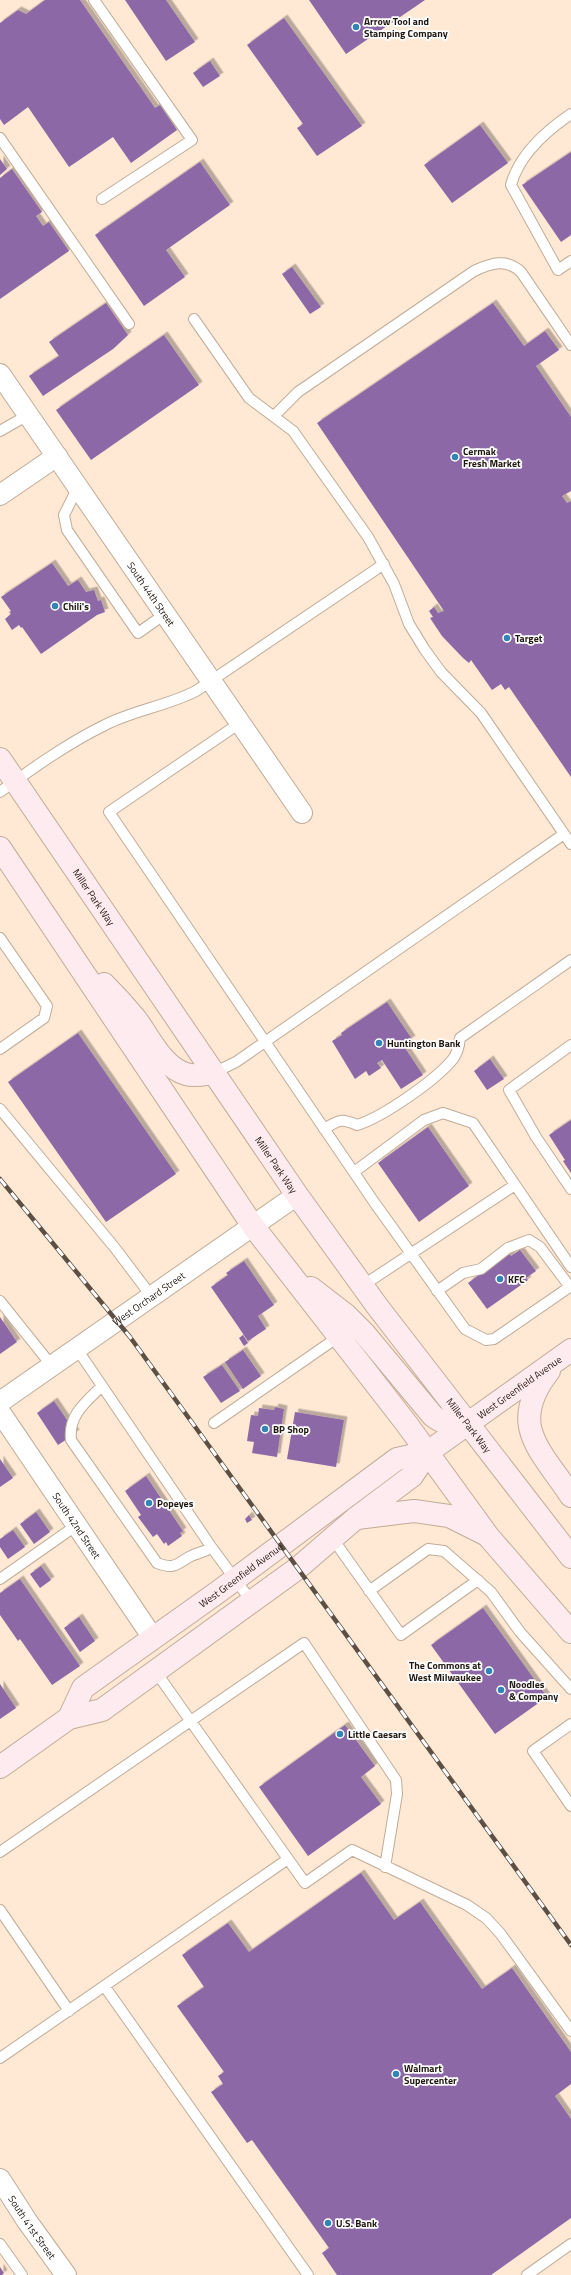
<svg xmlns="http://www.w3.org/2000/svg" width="571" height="2275" font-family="'Titillium Web',sans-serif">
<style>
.building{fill:#8d68a7;filter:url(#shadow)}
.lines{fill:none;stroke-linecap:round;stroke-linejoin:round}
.lane-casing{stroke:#c1ac98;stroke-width:12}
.street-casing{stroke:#c1ac98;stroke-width:22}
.secondary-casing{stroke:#c1ac98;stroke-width:24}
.lane{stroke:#fff;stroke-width:10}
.street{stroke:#fff;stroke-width:20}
.secondary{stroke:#feebef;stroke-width:22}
.rail-casing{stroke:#5c5045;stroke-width:4.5}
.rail{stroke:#fff;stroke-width:3;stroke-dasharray:9;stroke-linecap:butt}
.poi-dot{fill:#3085b5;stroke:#fff;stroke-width:1.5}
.labels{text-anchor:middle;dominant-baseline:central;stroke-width:3.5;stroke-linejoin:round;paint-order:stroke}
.poi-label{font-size:10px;font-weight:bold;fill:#201811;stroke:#fff;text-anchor:start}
.street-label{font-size:10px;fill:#201811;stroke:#fff}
</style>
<defs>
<filter id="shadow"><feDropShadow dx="3.5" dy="-3.5" stdDeviation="0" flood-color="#0004"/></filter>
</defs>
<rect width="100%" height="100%" fill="#ffe8d4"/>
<path class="building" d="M45,0H80L155,108L160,105L177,130L131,163L113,137L69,167L28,107L4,125L0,119V23L18,10L26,14Z
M125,0H166L195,42L166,61Z
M309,0H425L346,54Z
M284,18L362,126L317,156L297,128L303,124L247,45Z
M210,61L220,76L203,87L193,73Z
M480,125L508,163L452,203L424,165Z
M571,152V235L561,242L522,185Z
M0,159L7,169L0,175Z
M200,162L230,205L166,250L185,277L144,306L95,235Z
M12,169L42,212L36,216L43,226L49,222L69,251L0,299V178Z
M292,267L321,307L310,314L282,274Z
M106,303L128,335L113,349L43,396L29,376L59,356L49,342Z
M493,303L524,346L545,331L559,350L536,366L571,417V491L562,496L567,503L571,501V777L509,687L505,690L501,684L492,690L471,660L469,663L463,658L442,636L430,618L433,617L429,611L434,607L438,613L444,611L317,423Z
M164,335L199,385L91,460L56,410Z
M52,563L68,586L78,580L86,592L94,590L98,601L101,600L105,612L97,615L41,654L22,627L21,628L19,625L12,630L5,619L11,614L9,612L11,611L1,597Z
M387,1002L412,1039L403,1045L423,1075L401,1089L382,1060L377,1063L381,1068L369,1076L366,1071L355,1079L332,1041L342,1035L341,1033Z
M78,1033L176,1174L106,1222L8,1082Z
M490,1059L504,1079L487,1090L474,1071Z
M571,1120V1173L563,1161L565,1160L549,1135Z
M428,1127L469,1186L419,1222L378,1163Z
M520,1250L536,1271L526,1278L528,1280L487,1309L468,1283L509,1253L511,1256Z
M244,1261L274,1305L258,1316L266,1329L248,1341L211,1287L228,1275L226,1273Z
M0,1317L17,1342L0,1354Z
M243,1335L248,1343L244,1346L239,1338Z
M243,1350L261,1376L243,1389L225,1362Z
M222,1365L240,1391L221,1403L203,1377Z
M54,1401L76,1433L58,1445L37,1413Z
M275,1407L284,1409L277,1457L252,1453L254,1442L247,1441L251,1415L258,1416L259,1408L274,1410Z
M295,1412L344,1420L336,1467L287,1459Z
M0,1459L13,1478L0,1487Z
M146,1476L183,1531L180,1533L182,1536L168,1546L166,1542L164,1544L157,1534L153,1537L138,1517L141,1515L125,1491Z
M36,1512L50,1532L34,1544L20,1524Z
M249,1515L252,1520L247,1523L245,1519Z
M13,1530L25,1547L8,1559L0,1547V1539Z
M41,1566L51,1580L40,1588L30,1574Z
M20,1579L80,1666L52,1685L20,1639L18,1641L0,1615V1593Z
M483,1608L547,1697L495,1734L431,1645Z
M79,1617L95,1641L80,1652L64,1628Z
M0,1684L16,1708L0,1719Z
M345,1725L375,1766L361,1777L381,1804L308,1856L259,1787Z
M361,1873L394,1920L420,1902L482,1989L512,1968L571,2052V2084L555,2096L571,2119V2218L491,2275H337L322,2253L329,2248L252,2140L247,2143L211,2092L223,2084L218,2076L224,2072L177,2006L204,1987L182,1955L228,1923L249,1952Z
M0,2267L4,2273L2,2275H0Z"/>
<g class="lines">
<defs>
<path id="lane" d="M94,0L192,140L102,199
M571,114C546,131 519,155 511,185L558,270L571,261
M0,138L129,324
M194,319L249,398L293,431L368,537L394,584L409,624L425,650L441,672L481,713L571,844
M274,416L298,392L474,271C491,263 506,258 521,272L571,345
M0,431L28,415
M78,487L64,515L67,530L138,633L165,614
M240,723L109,812L374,1202L465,1329L486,1340L494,1339L571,1286
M0,792C33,768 68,743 105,725C134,710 167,706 196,691L384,564
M0,938L47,1006L44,1018L0,1049
M571,1045L509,1090L536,1137L571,1189
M213,1073L236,1062L564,834
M0,1109L115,1248L152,1297
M324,1129C339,1120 341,1118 357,1125C383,1117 436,1080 453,1059C458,1052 459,1046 460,1038L571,960
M354,1172L424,1120L443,1113L473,1123L571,1267
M362,1286L515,1185
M437,1291L463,1273L481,1269L508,1248L529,1240L540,1247L570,1287
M0,1301L52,1366
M77,1349L212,1548L252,1602
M102,1386C86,1402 68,1415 71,1440L157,1563C175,1570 176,1564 191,1556C198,1553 205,1551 212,1548
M214,1423L338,1337
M333,1539L401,1635L478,1580
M0,1579L77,1525
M369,1591L428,1549L444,1551L491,1592L520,1632L571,1689
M156,1672L305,1883L352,1850L467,1905L486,1918L500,1933L571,2031
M571,1724L533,1751L571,1806
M0,1852L304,1643L396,1780L397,1794L385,1867
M0,1910L69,2011
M105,1987L308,2275
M0,2058L288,1859
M0,2244L22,2275
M527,2275L571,2244"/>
<g id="street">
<path id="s1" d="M0,374L302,813"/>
<path d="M0,495L57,456"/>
<path id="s2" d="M0,1402L297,1195"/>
<path id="s3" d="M0,1412L153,1638"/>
<path id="s4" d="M0,2179L27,2221L66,2275"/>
</g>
<g id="secondary">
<path id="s5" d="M0,759L297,1195L377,1306L571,1557"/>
<path d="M0,848L253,1226L406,1423L488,1536L571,1632"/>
<path d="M104,984C115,995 125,1006 135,1018C149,1036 162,1067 186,1074C195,1077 205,1074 213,1073"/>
<path d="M311,1288L346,1315L364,1333L433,1416C445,1425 453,1426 468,1423"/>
<path d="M549,1371C507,1425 540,1449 571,1496"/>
<path d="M357,1518L414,1511L449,1516L485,1534"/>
<path id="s6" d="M69,1718L83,1688L218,1592L397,1459L428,1452"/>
<path id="s7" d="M0,1767L69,1718L102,1710L298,1568L356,1518L412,1476L428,1452L571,1350"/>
</g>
</defs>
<use href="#lane" class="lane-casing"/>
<use href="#street" class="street-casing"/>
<use href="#secondary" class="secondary-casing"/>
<use href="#lane" class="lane"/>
<use href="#street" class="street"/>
<use href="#secondary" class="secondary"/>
<defs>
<path id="rail" d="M0,1179L130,1337L571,1945"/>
</defs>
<use href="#rail" class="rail-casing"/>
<use href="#rail" class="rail"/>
</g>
<g class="poi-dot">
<circle cx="356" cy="27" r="4"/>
<circle cx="455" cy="457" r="4"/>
<circle cx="55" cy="606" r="4"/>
<circle cx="507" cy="638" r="4"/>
<circle cx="379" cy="1043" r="4"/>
<circle cx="500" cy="1279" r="4"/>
<circle cx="265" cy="1429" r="4"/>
<circle cx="149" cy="1503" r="4"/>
<circle cx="489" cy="1671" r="4"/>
<circle cx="501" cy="1690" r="4"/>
<circle cx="340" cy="1734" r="4"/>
<circle cx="396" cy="2074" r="4"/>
<circle cx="328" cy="2223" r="4"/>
</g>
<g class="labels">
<g class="poi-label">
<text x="364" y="21">Arrow Tool and<tspan x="364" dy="12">Stamping Company</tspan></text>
<text x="463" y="451">Cermak<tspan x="463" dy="12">Fresh Market</tspan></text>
<text x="63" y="606">Chili's</text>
<text x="515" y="638">Target</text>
<text x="387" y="1043">Huntington Bank</text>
<text x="508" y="1279">KFC</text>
<text x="273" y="1429">BP Shop</text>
<text x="157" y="1503">Popeyes</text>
<text x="481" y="1665" text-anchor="end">The Commons at<tspan x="481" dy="12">West Milwaukee</tspan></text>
<text x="509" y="1684">Noodles<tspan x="509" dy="12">&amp; Company</tspan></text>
<text x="348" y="1734">Little Caesars</text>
<text x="404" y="2068">Walmart<tspan x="404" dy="12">Supercenter</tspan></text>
<text x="336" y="2223">U.S. Bank</text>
</g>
<g class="street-label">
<text stroke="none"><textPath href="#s1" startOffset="267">South 44th Street</textPath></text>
<text stroke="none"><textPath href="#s5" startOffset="167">Miller Park Way</textPath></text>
<text stroke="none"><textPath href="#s5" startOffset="491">Miller Park Way</textPath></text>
<text stroke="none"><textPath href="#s2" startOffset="181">West Orchard Street</textPath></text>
<text stroke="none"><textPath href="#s7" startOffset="648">West Greenfield Avenue</textPath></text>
<text stroke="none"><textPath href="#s5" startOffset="815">Miller Park Way</textPath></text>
<text stroke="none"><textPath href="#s3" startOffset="137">South 42nd Street</textPath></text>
<text stroke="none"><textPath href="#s6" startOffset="227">West Greenfield Avenue</textPath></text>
<text stroke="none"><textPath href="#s4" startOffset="58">South 41st Street</textPath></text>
</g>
</g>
</svg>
